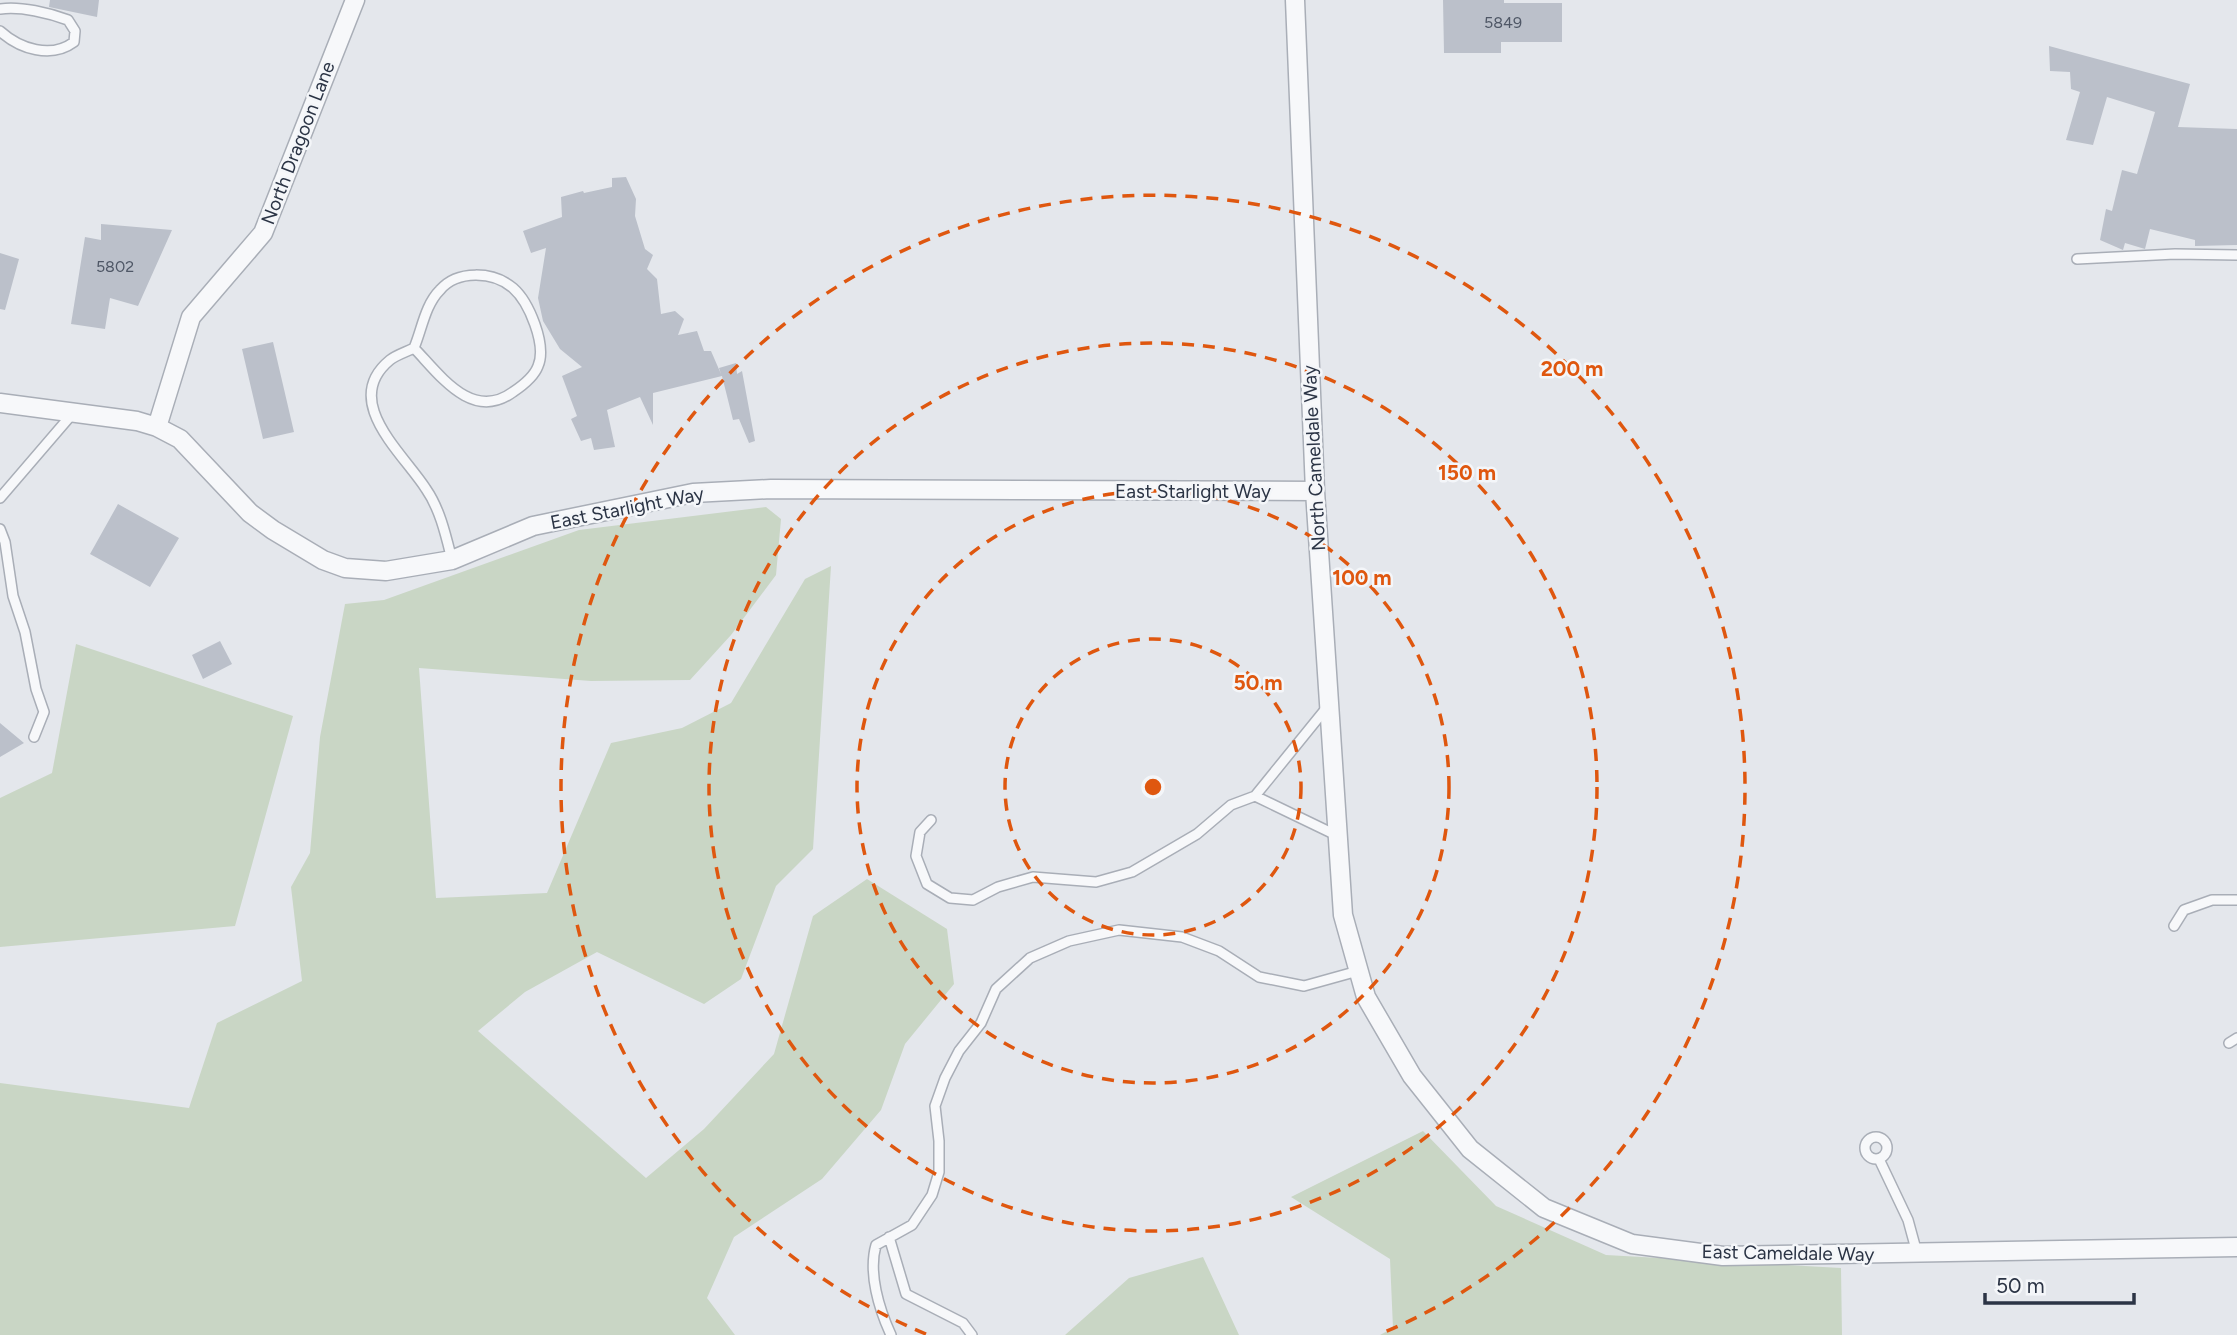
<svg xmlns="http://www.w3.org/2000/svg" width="2237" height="1335" font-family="Figtree,sans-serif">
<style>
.green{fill:#c9d6c5}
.building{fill:#bbc0ca}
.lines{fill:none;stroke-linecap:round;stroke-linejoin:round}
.service-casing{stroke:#a9aeb7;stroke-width:12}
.minor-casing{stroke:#a9aeb7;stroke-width:21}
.service{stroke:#f7f8fa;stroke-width:9}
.minor{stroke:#f7f8fa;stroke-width:18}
.ring{fill:none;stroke:#df570f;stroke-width:3.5;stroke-dasharray:12 9}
.labels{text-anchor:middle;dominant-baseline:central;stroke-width:5;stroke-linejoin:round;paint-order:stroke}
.number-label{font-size:16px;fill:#4f5766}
.street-label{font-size:19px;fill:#2b3445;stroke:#f4f6f9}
.centre{fill:#df570f;stroke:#f4f6f9;stroke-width:3.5}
.ring-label{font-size:21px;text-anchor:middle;font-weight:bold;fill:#df570f;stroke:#f4f6f9;stroke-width:5;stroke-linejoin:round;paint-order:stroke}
</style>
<rect width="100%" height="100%" fill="#e4e7ec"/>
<path class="green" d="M766,507L781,519L776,575L731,635L690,680L591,681L419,668L436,898L547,893L611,743L682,728L731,703L805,579L831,566L813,849L776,886L741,979L704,1004L597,952L525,992L478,1031L646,1178L704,1129L774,1054L813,916L867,879L947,929L954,984L905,1044L881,1110L822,1179L734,1237L707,1298L735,1335H0V1083L189,1108L217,1023L302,981L291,887L310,853L320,737L345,604L384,600L579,530Z
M76,644L293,716L235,926L0,947V798L52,773Z
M1423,1131L1496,1206L1606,1255L1841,1268L1842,1335H1380L1393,1328L1390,1259L1291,1197Z
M1203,1257L1239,1335H1065L1129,1278Z"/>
<path class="building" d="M50,0H99L97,17L49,7Z
M1443,0H1504V3H1562V42H1501V53H1444Z
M2049,46L2190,84L2178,127L2237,129V245L2195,246V240L2150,229L2145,249L2125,243L2123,250L2100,240L2106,209L2112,211L2122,170L2137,174L2155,112L2107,97L2093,145L2066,140L2080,92L2071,89L2070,72L2050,71Z
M626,177L636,199L635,216L645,249L653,255L647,269L657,279L661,314L675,311L684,319L678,335L697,331L704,351H711L721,374L719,368L736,363L737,374L742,371L755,441L749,443L739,419L733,420L722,376L653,393V425L640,397L607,410L615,447L594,450L591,438L581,441L571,419L577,416L562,376L582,367L560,349L543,321L538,298L546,248L531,253L523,231L562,217L561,197L583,191L584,193L612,187V178Z
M101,224L172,230L138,306L110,298L105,329L71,324L85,237L101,240Z
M0,253L19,259L5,310L0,309Z
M273,342L294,432L263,439L242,349Z
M118,504L179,538L150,587L90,554Z
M220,641L232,664L203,679L192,655Z
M0,723L24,743L0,757Z"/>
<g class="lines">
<defs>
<path id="service" d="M0,9C21,6 49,13 68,20L75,31L74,42C51,59 20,49 0,31
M2077,259L2175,254L2237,255
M414,348C440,375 472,422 513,392C522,386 534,377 538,366C547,345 529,302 513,288C493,271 457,270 440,290C425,305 422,329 414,348C406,352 396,355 390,360C340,401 403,453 426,489C440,509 446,536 452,560
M0,498L73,413
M0,529L5,542L13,596L25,632L36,689L44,712L34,737
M1255,796L1338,836
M931,820L920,832L916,856L927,884L950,898L973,900L998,887L1033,877L1096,882L1132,872L1197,834L1231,805L1255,796L1328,706
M2174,926L2184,910L2212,900H2237
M2229,1043L2237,1038
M1865 1148a11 11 0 1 1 22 0a11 11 0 1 1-22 0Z
M1879,1159L1908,1220L1917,1253
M889,1237L906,1294L963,1323L972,1335
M891,1335C879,1309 868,1273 876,1245L912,1225L932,1195L939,1172V1141L935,1106L945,1078L959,1051L981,1023L996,989L1030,958L1069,941L1119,930L1182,937L1219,951L1259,977L1304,986L1358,971"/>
<path id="minor" d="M1295,0L1315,491L1343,915L1366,997L1412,1076L1470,1149L1544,1208L1632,1244L1723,1256L2237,1247
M0,403L137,421L157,427L180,439L250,513L273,530L323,560L345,568L386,571L452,560L533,526L693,493L771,489L1315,491
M157,427L191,317L263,233L355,0"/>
</defs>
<use href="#service" class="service-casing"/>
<use href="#minor" class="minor-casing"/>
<use href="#service" class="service"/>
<use href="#minor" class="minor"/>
</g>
<g class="ring">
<circle cx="1153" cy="787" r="148"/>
<circle cx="1153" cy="787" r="296"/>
<circle cx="1153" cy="787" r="444"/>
<path d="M926 1334A592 592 0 1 1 1380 1334"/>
</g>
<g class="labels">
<g class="number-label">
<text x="1503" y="22">5849</text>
<text x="115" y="266">5802</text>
</g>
<g class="street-label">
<text transform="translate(298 143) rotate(-69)">North Dragoon Lane</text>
<text transform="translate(1314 458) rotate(-93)">North Cameldale Way</text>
<text x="1193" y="491">East Starlight Way</text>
<text transform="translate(627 508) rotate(-11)">East Starlight Way</text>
<text transform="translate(1788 1253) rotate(1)">East Cameldale Way</text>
</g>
</g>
<circle cx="1153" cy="787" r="10" class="centre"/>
<g class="ring-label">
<text x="1572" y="376">200 m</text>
<text x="1467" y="480">150 m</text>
<text x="1362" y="585">100 m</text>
<text x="1258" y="690">50 m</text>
</g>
<path d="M1985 1293v10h149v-10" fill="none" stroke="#2b3445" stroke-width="3.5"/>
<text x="1996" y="1293" font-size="21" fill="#2b3445" stroke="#f4f6f9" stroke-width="5" paint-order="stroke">50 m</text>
</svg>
